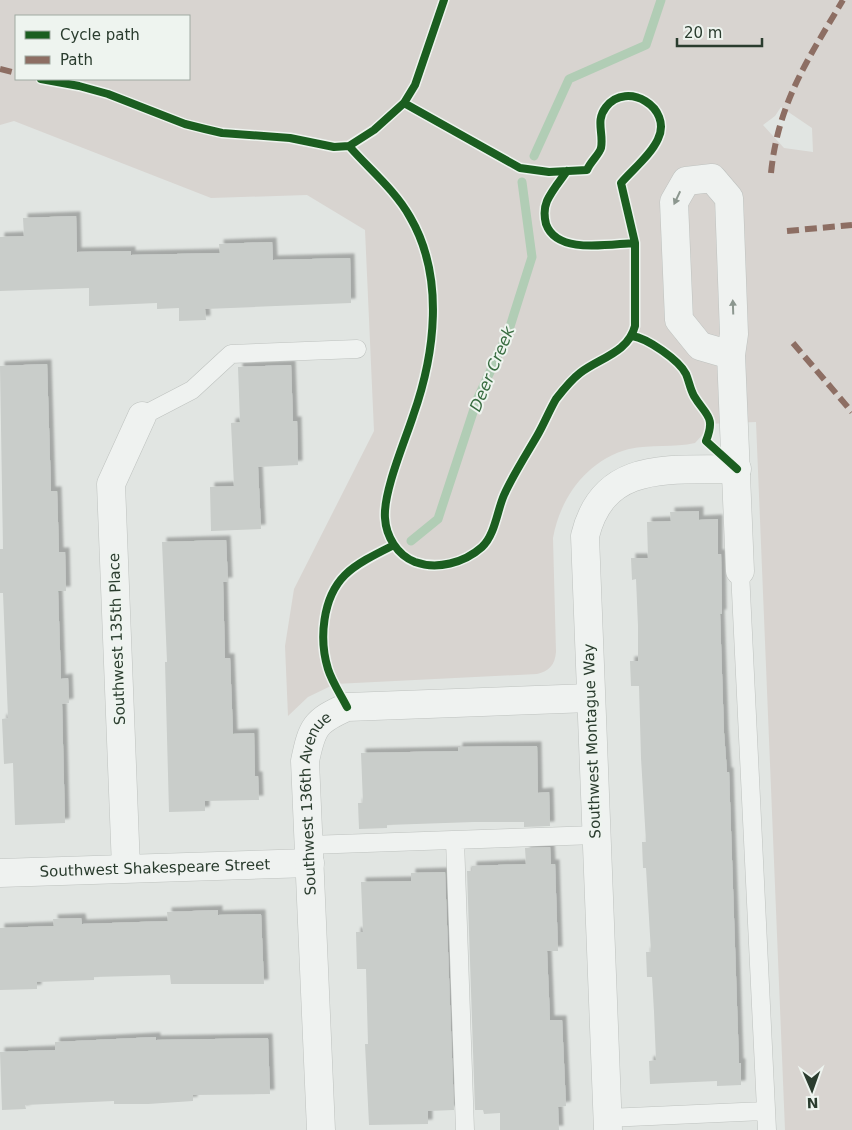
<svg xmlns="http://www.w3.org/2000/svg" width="852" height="1130" font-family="'DejaVu Sans',sans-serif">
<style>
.green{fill:#d8d4d0;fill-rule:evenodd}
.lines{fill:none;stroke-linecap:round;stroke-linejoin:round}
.stream{stroke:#b1cdb5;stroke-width:9}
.building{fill:#c9cdca;filter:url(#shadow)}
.lane-casing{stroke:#bec2bf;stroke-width:19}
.street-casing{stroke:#bec2bf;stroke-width:29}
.lane{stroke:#eff2f0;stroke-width:18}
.street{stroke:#eff2f0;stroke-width:28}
.quiet{stroke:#8d6e63;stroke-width:6;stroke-dasharray:12 6;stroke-linecap:butt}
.cycleway-casing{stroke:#eef4ef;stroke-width:11}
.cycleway{stroke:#1b5e20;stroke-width:8}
.oneway{fill:#8c978f}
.labels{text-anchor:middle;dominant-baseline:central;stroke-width:4;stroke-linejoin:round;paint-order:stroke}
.street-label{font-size:15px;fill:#2a3c2e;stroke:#eef4ef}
.water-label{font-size:16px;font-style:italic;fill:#386c40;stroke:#eef4ef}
</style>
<defs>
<filter id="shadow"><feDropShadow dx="4.5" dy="-4.5" stdDeviation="1" flood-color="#0004"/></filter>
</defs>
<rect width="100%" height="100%" fill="#e1e5e2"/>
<path class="green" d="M0,0H852V1130H785L756,422L706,424L705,432L695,443C674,448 651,444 629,449C587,460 560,498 553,538L556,652C555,665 549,671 537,674L335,684L308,697L288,716L285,646L294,589L374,431L365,230L307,195L211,198L14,121L0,125ZM16,16H189V79H16ZM781,107L812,128L813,152L784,148L763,125L775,116Z"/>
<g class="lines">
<path class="stream" d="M534,156L569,79L646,45L661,0
M411,541L438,519L477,400L508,333L532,257L522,182"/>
</g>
<path class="building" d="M76,216L77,252L131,251V255L220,253L219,244L272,242L273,260L350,258L351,303L205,309L206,320L179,321V308L157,309V303L89,306V288L0,291V237L24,236L23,218Z
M47,364L51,491H57L59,552H65L66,591H58L61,679L68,678L69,703L62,704L65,823L15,825L13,763L4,764L2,719L8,718L3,593H0V549H3L0,366Z
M291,365L293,421H297L298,465L258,467L261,529L211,531L210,487L234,486L231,423L240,422L238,367Z
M699,511V520L718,519V554H721L722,614H720L724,733L727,772H729L739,1063H741V1085L717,1086V1081L650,1084L649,1061L656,1060L654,1012L652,977H647L646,952H651L646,868H643L642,842H646L641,758L639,686H631L630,661H638V626L636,579L632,580L631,558H648L647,522L671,521L670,512Z
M226,540L228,582H223L225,658H230L233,734L254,733L255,776H258L259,800L205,801V811L169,812L165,662H167L162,542Z
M537,746L538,793L549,792L550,826L524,827V822H474L387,825V828L359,829L358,803H363L361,753L458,751V747Z
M550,847L551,864H555L558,951H547L550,1020H562L566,1106L558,1107L559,1130H500V1113L484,1114L483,1110H475L467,871H472V866L526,864L525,848Z
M445,872L454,1110L428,1111V1124L369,1125L365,1044H368L366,969H357L356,932H363L361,882L411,881V873Z
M218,910V915L261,914L264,984H171L170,975L94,977V980L37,982V989L0,990V928L54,926L53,919L81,918L82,924L168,921L167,912Z
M156,1037V1040L268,1038L270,1094L193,1095V1101L148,1104H114V1101L25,1105L26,1109L2,1110L0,1052L55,1050V1042Z"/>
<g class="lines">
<defs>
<path id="lane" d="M142,416L192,390L231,354L357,349
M740,571L767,1130
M455,840L465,1130
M309,845L596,835
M607,1118L766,1111"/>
<g id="street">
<path d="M731,355L700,346L679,320L674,202L686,181L712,178L729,198L734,334L731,355L740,571"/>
<path d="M126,868L111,484L142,416"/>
<path id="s1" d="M0,873L310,863"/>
<path id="s2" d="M321,1130L305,761C312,727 315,721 347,707L590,698"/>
<path d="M608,1130L585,536C604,458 673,471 737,469"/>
</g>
</defs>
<use href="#lane" class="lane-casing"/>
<use href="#street" class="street-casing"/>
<use href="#lane" class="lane"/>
<use href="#street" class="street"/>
<path class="quiet" d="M0,69L16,73
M771,173C778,103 808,59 843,0
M787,231L852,225
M793,343L852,412"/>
<defs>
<path id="cycleway" d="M41,79L79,86L108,94L185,124L205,129L222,133L290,138L334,147L349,146L374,130L404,103L415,85L444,0
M349,146C369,169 395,190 410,217C445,277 435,354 413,416C405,441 383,492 385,518C386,536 397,555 415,562C437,570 464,563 482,547C495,535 497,511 504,495C513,475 526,455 537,436C544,424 549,411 556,399C563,390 571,380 580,373C599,358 628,353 635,326V243L621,183C632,170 651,155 658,139C673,108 627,80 606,107C595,121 604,133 601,148C599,155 590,162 587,170L549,172L520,168L404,103
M567,171C560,181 552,190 547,201C544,208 544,216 546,224C557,255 609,244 635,243
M632,336C647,338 679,360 686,374C689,381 690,389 694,396C706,416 716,416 706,441L737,469
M347,707C341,695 332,682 328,669C319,640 322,598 345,575C357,563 378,553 394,545"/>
</defs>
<use href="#cycleway" class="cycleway-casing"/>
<use href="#cycleway" class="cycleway"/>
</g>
<defs><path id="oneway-solid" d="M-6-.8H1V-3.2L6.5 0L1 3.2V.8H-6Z" transform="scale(1.25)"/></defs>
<g class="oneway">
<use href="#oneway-solid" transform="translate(677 198) rotate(115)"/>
<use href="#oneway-solid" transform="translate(733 307) rotate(-92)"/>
</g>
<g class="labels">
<g class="street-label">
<text transform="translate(117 639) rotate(-92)">Southwest 135th Place</text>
<text transform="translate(592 741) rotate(-92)">Southwest Montague Way</text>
<text stroke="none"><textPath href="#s2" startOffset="329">Southwest 136th Avenue</textPath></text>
<text stroke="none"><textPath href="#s1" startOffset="155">Southwest Shakespeare Street</textPath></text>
</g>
<g class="water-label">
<text transform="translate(492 369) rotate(-67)">Deer Creek</text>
</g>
</g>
<rect x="15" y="15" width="175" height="65" fill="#eef4ef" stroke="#a0aaa2"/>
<rect x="25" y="31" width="25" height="8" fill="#1b5e20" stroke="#a0aaa2"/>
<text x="60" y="40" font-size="15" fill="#2a3c2e">Cycle path</text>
<rect x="25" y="56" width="25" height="8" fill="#8d6e63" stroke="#a0aaa2"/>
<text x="60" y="65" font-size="15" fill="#2a3c2e">Path</text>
<g transform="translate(812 1090) rotate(178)" stroke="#eef4ef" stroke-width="4" paint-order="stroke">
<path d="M0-4L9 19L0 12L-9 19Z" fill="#2a3c2e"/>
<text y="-8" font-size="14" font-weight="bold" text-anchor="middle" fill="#2a3c2e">N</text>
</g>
<path d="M677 38v8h85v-8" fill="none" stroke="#2a3c2e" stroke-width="2.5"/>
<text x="684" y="38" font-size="15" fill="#2a3c2e" stroke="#eef4ef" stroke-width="4" paint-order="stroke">20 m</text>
</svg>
